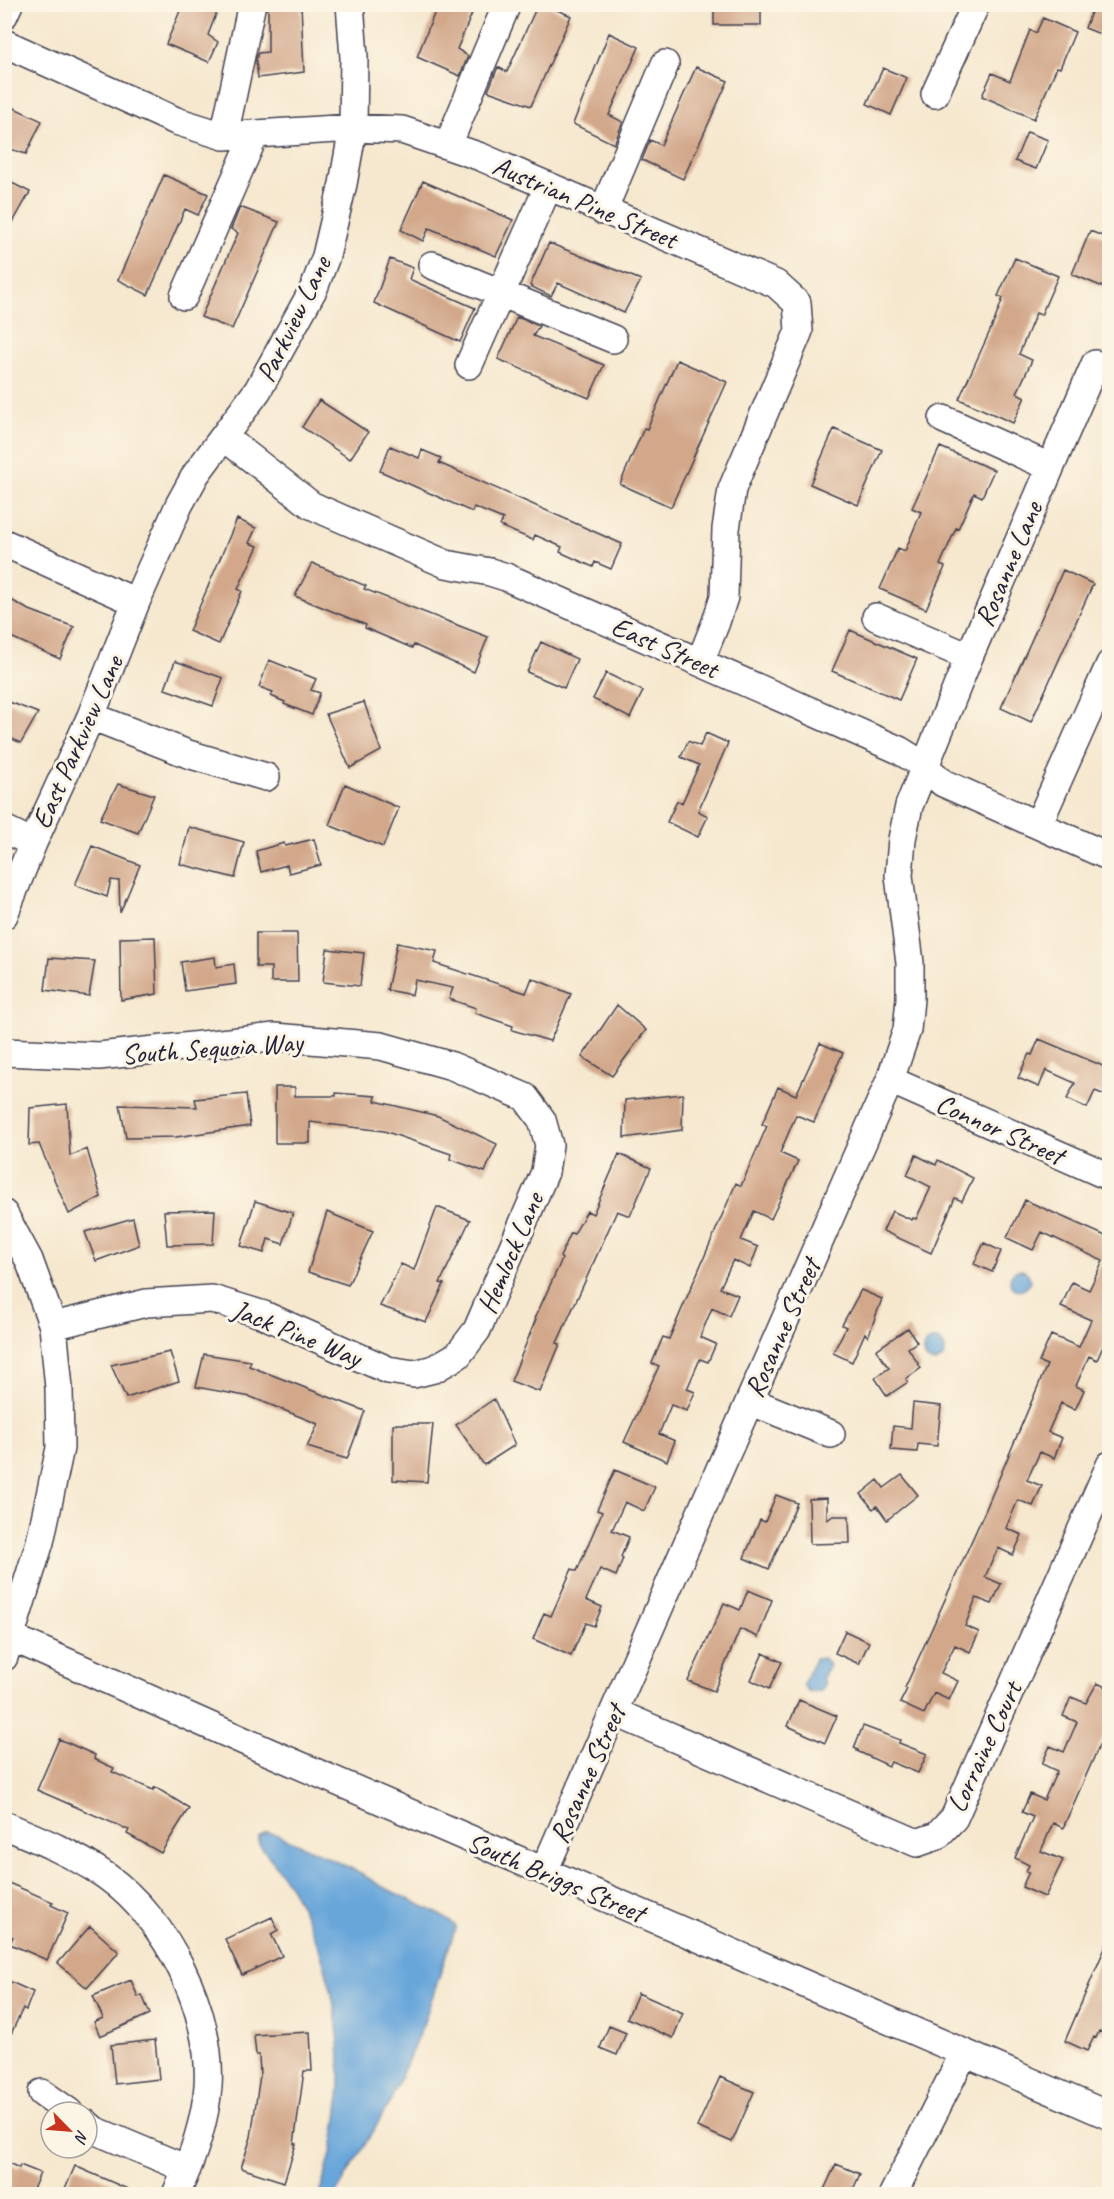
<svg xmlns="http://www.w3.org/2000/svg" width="1114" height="2199" font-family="Caveat,sans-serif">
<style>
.water{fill:#68a6da;stroke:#45648a;stroke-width:1.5}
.building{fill:#d2a78a}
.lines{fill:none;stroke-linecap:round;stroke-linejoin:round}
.minor-casing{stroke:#424051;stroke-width:30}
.minor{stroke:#fff;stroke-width:27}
.labels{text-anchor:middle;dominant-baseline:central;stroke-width:6;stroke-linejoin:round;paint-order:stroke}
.street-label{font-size:28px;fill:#22223b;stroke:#fcf5e5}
</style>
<rect width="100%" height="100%" fill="#fcf5e5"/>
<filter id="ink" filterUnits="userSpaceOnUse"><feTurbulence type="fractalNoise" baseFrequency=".0167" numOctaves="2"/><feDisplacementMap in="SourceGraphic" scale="12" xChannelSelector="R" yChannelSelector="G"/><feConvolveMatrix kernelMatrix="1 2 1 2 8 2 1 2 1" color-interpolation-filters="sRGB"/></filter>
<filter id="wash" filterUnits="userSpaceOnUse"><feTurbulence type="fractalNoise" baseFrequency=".008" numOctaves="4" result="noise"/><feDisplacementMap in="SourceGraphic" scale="24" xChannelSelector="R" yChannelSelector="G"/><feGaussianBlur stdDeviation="1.35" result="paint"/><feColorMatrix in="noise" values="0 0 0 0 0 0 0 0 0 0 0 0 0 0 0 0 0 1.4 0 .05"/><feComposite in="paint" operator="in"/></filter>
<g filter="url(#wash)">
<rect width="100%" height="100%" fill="#f6e8cf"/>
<path class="water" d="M1010 1280a10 10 0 1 1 20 0a10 10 0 1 1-20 0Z
M923 1351a11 11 0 1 1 22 0a11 11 0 1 1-22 0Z
M824,1658L829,1665L822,1680L825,1682L821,1691L809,1692L803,1685L815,1659Z
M267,1832L279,1835L357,1871L379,1885L441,1915L456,1926L423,2025L390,2102L336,2194H319C361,2079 340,1938 259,1844V1837Z"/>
<g id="blocks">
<path class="building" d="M183,4H220L208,35L218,42L209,62L166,44Z
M268,4H301L304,72L258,78L256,60L258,53L268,52Z
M438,4H476L457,49L468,56L460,76L417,57Z
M538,4H543L571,16L531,106L488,91L498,67L507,72Z
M714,4H761V25H714Z
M1093,7L1110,14V38L1085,28Z
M1043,18L1075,32L1060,68L1057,67L1034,119L982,96L992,73L1010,81L1030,30L1036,33Z
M609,33L639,47L609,115L623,122L614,144L573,124Z
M696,67L728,81L683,179L642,160L650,140L661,145Z
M883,68L907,78L891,115L867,104Z
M8,105L42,121L26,154L4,147V114Z
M1027,132L1048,140L1036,169L1015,161Z
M164,175L208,194L198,215L185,209L148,295L118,280Z
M4,179L30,192L4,238Z
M423,181L513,220L496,256L429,228L423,241L401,230Z
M240,207L279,222L232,329L201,317L238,233L231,229Z
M1090,231L1110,239V290L1072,274Z
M549,243L641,280L624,313L558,283L551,296L530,286Z
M1015,258L1058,276L1041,315L1036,313L1019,354L1032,360L1017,393L1025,397L1013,423L959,399L994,322L1003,298L998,296Z
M390,259L413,268L409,279L475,308L460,342L374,303Z
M517,317L539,326L533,336L604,365L589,398L498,359Z
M677,360L727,382L671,507L620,484L644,428L647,429Z
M319,400L368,432L350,459L302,427Z
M834,429L882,450L858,505L810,484Z
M390,446L419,458L422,450L441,458L439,463L622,544L611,569L595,562L593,567L560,552L562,547L535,535L533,540L500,526L503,519L474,507L472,512L380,471Z
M940,447L994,470L982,497L974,493L958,529L956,528L940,565L945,567L926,609L880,589L898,548L905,551L921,512L912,508Z
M237,519L256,528L249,543L258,546L238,589L242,591L219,644L189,631Z
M312,563L366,586L364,589L488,637L474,672L414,645L412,648L365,628L366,625L295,596Z
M1063,570L1093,584L1031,722L1001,708Z
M4,596L27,609L74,627L60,659L4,634Z
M850,630L917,659L899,700L832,671Z
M541,642L577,659L564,688L527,672Z
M269,660L316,679L311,690L320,693L312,715L284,704L285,702L271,696L273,692L259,687Z
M175,661L223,678L213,706L165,689Z
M606,673L643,691L630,718L593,699Z
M4,700L38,713L21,743L4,735Z
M364,702L381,751L350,768L326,714Z
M706,733L728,743L698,811L708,816L698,837L667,822L677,801L682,803L699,765L681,757L688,741L700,746Z
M118,784L154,795L138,833L100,819Z
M345,784L399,808L383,847L329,825Z
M189,827L244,842L235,878L180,864Z
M314,839L321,865L289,873L287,865L261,872L256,851L284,843L285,846Z
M92,846L140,865L120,913L119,881L111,880L107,897L75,885Z
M256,933H297L298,982H271V967H256Z
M155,937L157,994L121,1000L120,938Z
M397,943L437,951L434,963L526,993L532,978L571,994L550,1041L512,1030L513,1026L475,1013L476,1008L449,999L453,988L415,980L412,995L387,990Z
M327,949L364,953L360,986L323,982Z
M215,957L216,967L234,964L236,984L185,991L181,962Z
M49,958L95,961L89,996L45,990Z
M617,1005L646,1030L612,1076L582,1057Z
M1039,1039L1110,1069V1097L1095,1091L1087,1108L1067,1099L1075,1083L1046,1070L1039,1087L1018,1078L1029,1054L1032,1055Z
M820,1043L843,1053L836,1068L837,1069L814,1122L796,1115L780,1153L798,1161L771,1219L754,1211L741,1240L758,1247L750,1268L733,1260L720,1288L738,1295L729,1316L712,1308L700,1337L716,1344L708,1362L700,1359L687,1389L695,1392L687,1411L671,1405L659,1434L675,1441L667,1461L624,1442L659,1366L652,1363L663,1337L669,1339L736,1183L741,1186L767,1126L762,1124L778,1087L796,1095Z
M275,1087H295V1096H336V1093L376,1096L375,1101L438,1116L497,1144L485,1172L450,1159L451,1154L384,1131L310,1122V1143H275Z
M246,1094L250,1126L176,1137L126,1138L120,1105L197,1107L195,1099Z
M683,1094L682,1130L624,1138L625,1100Z
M67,1104L70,1156L87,1149L101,1197L69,1214L39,1144L29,1145L30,1108Z
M619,1154L651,1168L630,1216L617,1211L557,1343L560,1344L540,1392L511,1381L536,1319L535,1318L562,1259L560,1257L571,1233L574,1234L587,1211L593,1214Z
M916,1155L936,1165L938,1160L973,1178L962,1201L955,1198L931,1253L883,1231L892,1211L912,1220L913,1218L916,1219L931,1187L907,1175Z
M1025,1200L1110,1238V1331L1097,1360L1089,1356L1076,1386L1084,1390L1075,1410L1061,1403L1048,1432L1062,1438L1054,1458L1040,1452L1027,1480L1042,1486L1033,1506L1018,1500L1006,1528L1022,1535L1013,1555L998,1548L985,1577L1001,1584L992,1604L976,1598L965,1626L979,1632L970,1652L955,1645L941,1673L958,1681L949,1700L934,1693L924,1714L900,1703L907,1689L905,1688L986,1509L1047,1365L1039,1362L1051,1335L1079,1347L1091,1320L1061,1307L1072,1282L1089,1290L1103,1261L1042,1232L1033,1250L1007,1238Z
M255,1201L293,1213L283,1244L268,1239L264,1253L241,1246Z
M437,1207L470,1220L440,1283L444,1284L426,1322L380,1306L401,1264L414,1270Z
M215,1210L213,1244L167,1245L164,1211Z
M327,1212L373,1231L348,1285L308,1272Z
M133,1218L139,1245L96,1261L85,1232Z
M984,1243L1001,1251L992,1272L974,1264Z
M861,1290L882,1299L868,1337L865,1333L852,1362L833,1353L846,1327L842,1325Z
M908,1328L917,1342L908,1348L921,1368L906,1379L908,1382L887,1396L875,1378L889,1368L876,1350Z
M170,1352L179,1381L126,1398L111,1365Z
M204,1354L251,1361L249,1366L365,1411L347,1459L307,1447L318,1424L251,1397L196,1387Z
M494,1399L515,1445L484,1465L456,1425Z
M913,1403L941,1406L937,1446L918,1444L917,1452L891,1450L893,1426L911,1428Z
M393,1424H433L427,1482L393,1480Z
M615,1470L655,1487L644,1511L625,1502L612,1530L629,1537L621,1557L623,1558L616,1576L600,1569L586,1600L602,1607L594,1626L586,1623L571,1656L533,1639L544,1613L551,1616L572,1569L577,1571L602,1512L597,1510Z
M902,1475L918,1495L887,1520L877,1506L873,1509L861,1494L878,1480L884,1488Z
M776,1495L797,1503L769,1569L744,1558L760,1520L765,1522Z
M827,1498V1520L833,1516H849L850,1543L810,1544L809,1499Z
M748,1590L772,1600L758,1637L740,1629L714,1691L688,1681L724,1603L740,1610Z
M845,1631L869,1642L859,1664L835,1653Z
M763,1653L782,1662L769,1689L751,1680Z
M1097,1683L1110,1689V1721L1063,1828L1053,1823L1041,1851L1063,1860L1045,1897L1022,1887L1029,1872L1026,1871L1029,1865L1015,1858L1033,1817L1022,1812L1030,1794L1044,1800L1057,1771L1042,1764L1050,1746L1064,1752L1077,1722L1063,1716L1071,1697L1086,1703Z
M799,1700L837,1716L825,1743L788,1726Z
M863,1726L900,1740L899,1743L927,1754L918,1773L891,1762L889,1766L857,1751L858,1750L854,1748Z
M59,1739L95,1755L94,1759L114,1768L112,1772L153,1790L155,1787L189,1808L161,1853L127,1834L129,1830L37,1790Z
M4,1881L53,1902L51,1905L68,1913L47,1960L10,1944L13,1937L4,1933Z
M272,1917L278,1930L271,1934L282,1956L242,1975L225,1939Z
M90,1926L119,1952L87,1988L58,1963Z
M1110,1936V2036L1099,2031L1096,2038L1094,2037L1087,2051L1065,2041Z
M4,1979L33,1992L26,2010L23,2008L4,2049Z
M131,1980L138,1997L142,1995L150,2014L100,2036L94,2022L103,2018L93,1996Z
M638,1993L683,2013L673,2038L627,2018Z
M609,2026L626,2033L617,2055L600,2048Z
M310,2032L312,2071H304L294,2144H296L284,2182L241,2168L251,2137L260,2075L259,2055H256L254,2035Z
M155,2040L159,2079L115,2084L111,2045Z
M720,2077L754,2092L732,2142L697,2127Z
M4,2161L19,2168L20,2165L40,2173L31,2194H4Z
M836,2164L860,2174L851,2194H822Z
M75,2166L139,2194H63Z"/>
</g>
</g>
<g filter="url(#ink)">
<use href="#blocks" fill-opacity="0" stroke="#424051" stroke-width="1.5"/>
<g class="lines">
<defs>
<path id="minor" d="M4,15L9,4
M4,43L176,121L224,136L353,128L402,130L481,157L776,284L797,303L799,331L732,489L726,529L724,597L716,622L700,662
M935,94L976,4
M224,136L251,8
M448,145L507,4
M603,211L665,64
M432,265L613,339
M184,296L255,134
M469,365L548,187
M943,419L1050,467
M224,437L311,505L324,511L446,564L490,572L506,577L899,750L923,765L943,783L1110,857
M4,543L136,602
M876,617L969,657
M1096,695L1110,664
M91,716L188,754L266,777
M1038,825L1096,695L1110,701
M4,829L33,843
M4,915L33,843L91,716L136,602L179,505L196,474L258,390L314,288L326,256L343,184L353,128L354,57L350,4
M4,1052L99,1056L275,1037L381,1046L452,1066L525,1097L542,1120L549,1145L545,1172L477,1330L458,1355L434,1369L414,1374L388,1370L264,1315L212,1299L146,1303L53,1326
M890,1080L1110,1177
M4,1214L29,1260L53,1326L59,1388L60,1448L40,1542L4,1657
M750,1401L831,1434
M4,1634L262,1749L1110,2116
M614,1712L917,1843L937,1836L954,1818L1110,1465
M4,1825C40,1840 74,1854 106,1876C167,1919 213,2012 208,2086C205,2124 192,2160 176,2194
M544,1871L890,1080L907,1030L910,999V963L899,876L902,839L909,806L969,657L1095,364L1110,370
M42,2093L69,2112
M87,2124L94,2130L187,2169
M893,2194L964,2053"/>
</defs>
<use href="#minor" class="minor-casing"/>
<use href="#minor" class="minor"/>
</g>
</g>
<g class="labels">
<g class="street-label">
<text transform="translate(585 202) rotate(23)">Austrian Pine Street</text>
<text transform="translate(293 319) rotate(-64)">Parkview Lane</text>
<text transform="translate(1008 564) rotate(-67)">Rosanne Lane</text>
<text transform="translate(665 647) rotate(24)">East Street</text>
<text transform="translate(77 742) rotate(-66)">East Parkview Lane</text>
<text transform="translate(212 1048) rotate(-4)">South Sequoia Way</text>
<text transform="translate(1000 1129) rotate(24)">Connor Street</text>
<text transform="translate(510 1253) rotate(-67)">Hemlock Lane</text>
<text transform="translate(782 1328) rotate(-66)">Rosanne Street</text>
<text transform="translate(297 1333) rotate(22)">Jack Pine Way</text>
<text transform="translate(984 1747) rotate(-65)">Lorraine Court</text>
<text transform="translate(587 1774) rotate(-66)">Rosanne Street</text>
<text transform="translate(556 1877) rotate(23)">South Briggs Street</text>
</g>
</g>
<rect width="1114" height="2199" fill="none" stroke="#fcf5e5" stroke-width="24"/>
<g transform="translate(69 2130) rotate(115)"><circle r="28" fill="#fcf5e5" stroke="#a5a1a1" stroke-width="1.5"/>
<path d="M0-4.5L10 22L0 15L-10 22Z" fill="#c8321e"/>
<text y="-9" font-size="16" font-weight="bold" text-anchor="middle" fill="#22223b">N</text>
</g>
</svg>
